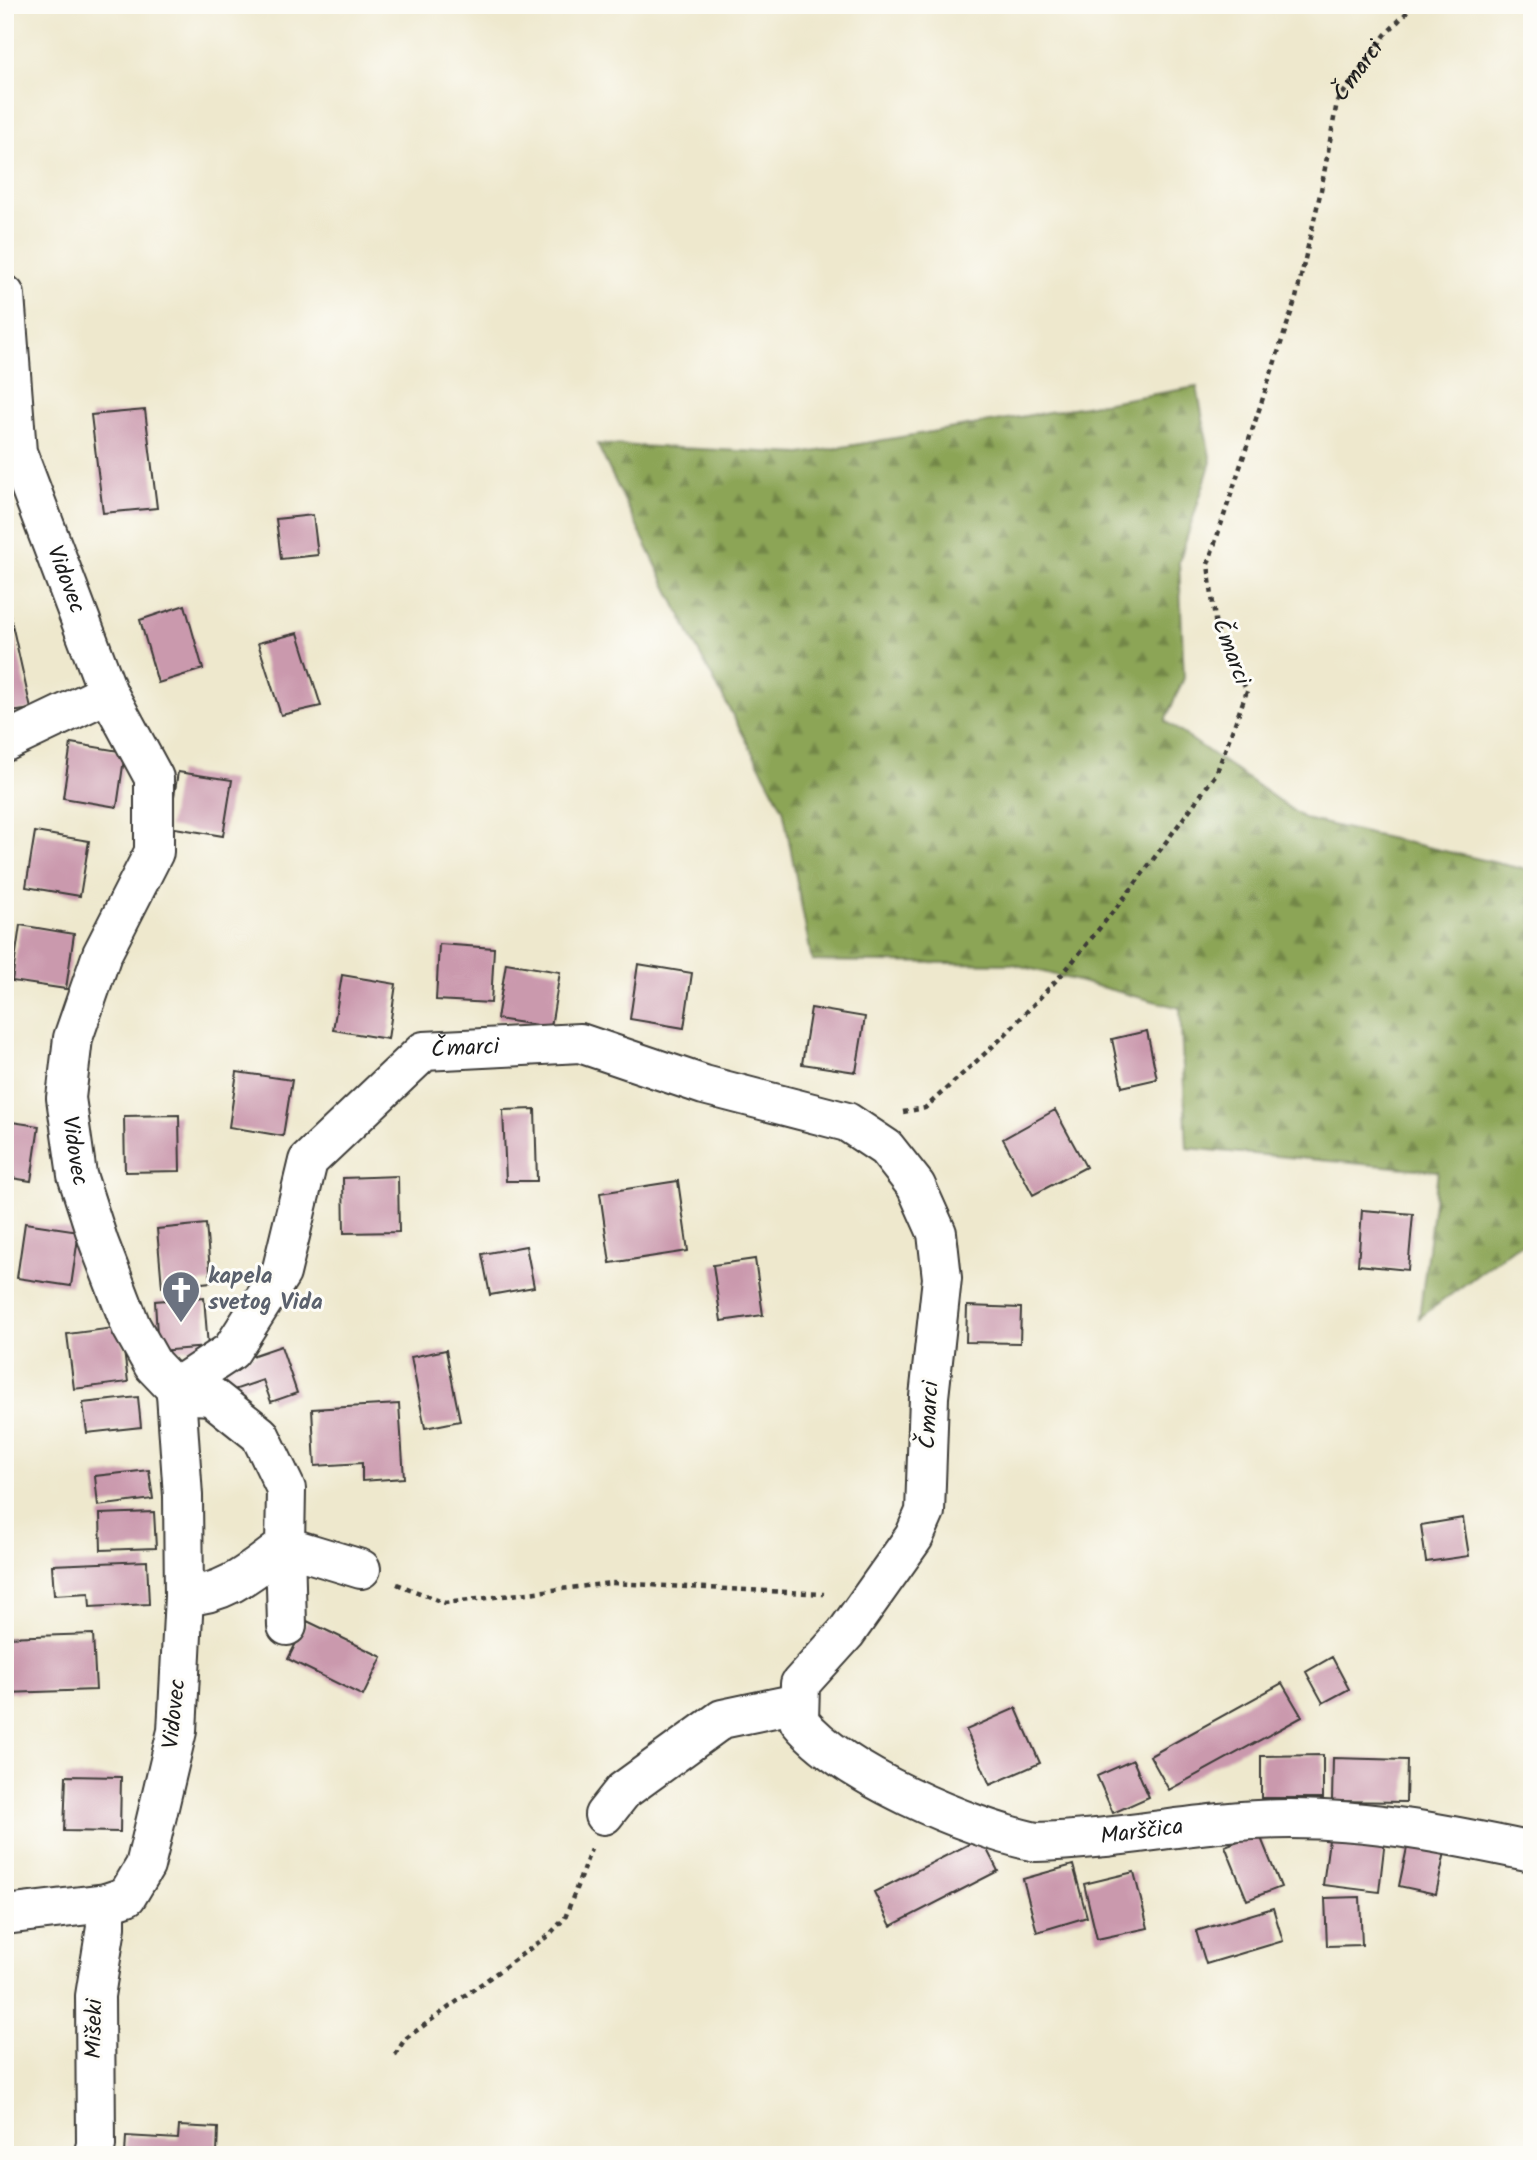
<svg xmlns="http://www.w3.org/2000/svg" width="1537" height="2160" font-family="Kalam,sans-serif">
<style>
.forest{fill:url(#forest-firs);stroke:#54603a;stroke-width:2}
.building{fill:#ca99ad}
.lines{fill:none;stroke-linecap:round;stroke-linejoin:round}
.minor-casing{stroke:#3c3b37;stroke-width:42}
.path{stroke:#3c3b37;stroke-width:4.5;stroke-dasharray:5 5;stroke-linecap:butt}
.minor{stroke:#fff;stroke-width:38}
.labels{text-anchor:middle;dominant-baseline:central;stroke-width:6;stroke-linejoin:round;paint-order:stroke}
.street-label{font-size:23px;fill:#1c1c1c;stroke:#fdfcf7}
.worship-label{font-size:23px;font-weight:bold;fill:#5b616d;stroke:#fdfcf7;text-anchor:start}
</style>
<defs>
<pattern id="forest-firs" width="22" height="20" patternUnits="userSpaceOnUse" patternTransform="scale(1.75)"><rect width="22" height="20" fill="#8ca557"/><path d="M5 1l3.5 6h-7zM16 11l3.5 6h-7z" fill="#728647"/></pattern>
</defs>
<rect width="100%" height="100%" fill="#fdfcf7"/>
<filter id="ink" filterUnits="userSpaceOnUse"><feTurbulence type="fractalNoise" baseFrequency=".0143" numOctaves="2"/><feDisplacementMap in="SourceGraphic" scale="14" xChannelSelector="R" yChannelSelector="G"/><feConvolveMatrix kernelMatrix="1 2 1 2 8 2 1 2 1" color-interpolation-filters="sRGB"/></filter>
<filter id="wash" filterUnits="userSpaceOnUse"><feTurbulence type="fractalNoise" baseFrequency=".00686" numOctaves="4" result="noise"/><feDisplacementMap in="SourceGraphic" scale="28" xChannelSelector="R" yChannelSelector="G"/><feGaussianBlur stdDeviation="1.57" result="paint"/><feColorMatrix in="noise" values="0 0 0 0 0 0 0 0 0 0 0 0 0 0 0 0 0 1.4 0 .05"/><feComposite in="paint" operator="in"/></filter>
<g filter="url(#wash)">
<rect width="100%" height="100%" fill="#eee8cd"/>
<path class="forest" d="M1197,387L1211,462L1179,562L1184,678L1165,721L1305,819L1532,871V1242L1515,1247L1419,1318L1438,1171L1187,1148L1180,1008L1013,964L812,961L783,809L695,645L597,444L801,454Z"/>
<g id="blocks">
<path class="building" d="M145,410L157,508L103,513L91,415Z
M313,515L318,555L281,559L276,519Z
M5,593L31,709L5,713Z
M185,605L203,669L158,683L140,620Z
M298,633L321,706L281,715L258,643Z
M71,743L125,752L117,807L63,798Z
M178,772L232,780L223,836L169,827Z
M35,832L89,841L80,896L26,887Z
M20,925L74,934L66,989L12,981Z
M439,944L494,948L491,1003L436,1000Z
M506,963L560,972L551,1027L497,1019Z
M638,964L692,973L684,1028L630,1019Z
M342,975L396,984L388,1039L333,1030Z
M811,1008L865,1017L856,1072L802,1064Z
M1147,1031L1157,1079L1122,1087L1112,1039Z
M237,1072L292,1080L283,1136L229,1127Z
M535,1109L537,1181H506L503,1110Z
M1055,1110L1086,1167L1033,1195L1003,1139Z
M179,1115L180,1171L125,1172L124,1116Z
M5,1121L39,1126L31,1181L5,1177Z
M398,1176L399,1232L344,1233L343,1178Z
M678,1181L688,1251L610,1263L600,1193Z
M1362,1210L1413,1214L1408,1270L1358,1265Z
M25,1223L79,1231L71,1286L17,1278Z
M206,1224L211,1282L162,1287L157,1229Z
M526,1246L534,1287L490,1295L482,1254Z
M755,1259L763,1315L721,1321L713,1265Z
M204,1297L208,1347L158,1351L155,1301Z
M967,1306L1021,1308L1020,1343L966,1342Z
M121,1327L128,1382L74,1389L67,1334Z
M281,1346L297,1393L271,1402L263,1380L228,1392L219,1367Z
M446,1350L460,1421L425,1428L411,1357Z
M138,1397L141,1427L87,1433L83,1403Z
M399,1404L404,1478L362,1481V1463L315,1466L312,1409Z
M149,1470L153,1499L98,1506L95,1476Z
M154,1512L156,1548L101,1550L100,1514Z
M1463,1518L1469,1556L1426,1562L1421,1525Z
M147,1561L149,1604L90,1607L89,1593L54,1595L52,1565Z
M307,1621L382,1657L363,1696L288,1659Z
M93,1634L96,1690L6,1693L5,1637Z
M1332,1657L1349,1689L1323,1703L1306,1672Z
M1282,1683L1302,1717L1169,1790L1150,1756Z
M1016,1708L1040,1763L990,1785L966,1730Z
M1323,1755V1798H1261V1756Z
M1333,1758L1407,1760L1406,1802L1332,1801Z
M1133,1760L1149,1797L1113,1813L1097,1776Z
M66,1776L121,1777L120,1832L64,1831Z
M1330,1832L1385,1839L1379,1892L1323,1885Z
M1259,1833L1281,1887L1247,1900L1225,1846Z
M981,1838L998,1871L891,1926L874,1892Z
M1408,1843L1445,1852L1436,1894L1399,1886Z
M1073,1865L1087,1917L1037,1932L1023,1879Z
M1134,1872L1148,1928L1097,1939L1084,1884Z
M1360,1897L1362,1945L1327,1946L1325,1898Z
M1273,1908L1283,1941L1206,1964L1196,1931Z
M179,2126L218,2128L217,2155H125L126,2136L178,2139Z"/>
</g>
</g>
<g filter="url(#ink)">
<use href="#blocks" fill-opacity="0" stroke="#3c3b37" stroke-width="2"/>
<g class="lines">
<defs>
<g id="minor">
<path id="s2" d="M5,295L17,452L108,693L154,778V852L102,954L73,1038L66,1098L77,1175L99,1243L131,1326L153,1365L175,1388L176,1394L183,1496L184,1596L177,1731L145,1866L127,1896L106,1903L5,1915"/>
<path d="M5,742L108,693"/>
<path id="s3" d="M175,1388L231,1351L281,1273L308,1161L424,1051L580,1043L704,1085L847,1122L886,1148L916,1186L937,1233L942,1278L929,1397L925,1512L914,1537L846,1633L800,1684L799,1721C843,1775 969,1828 1036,1842C1121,1840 1205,1819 1290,1819C1372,1819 1452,1835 1532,1852"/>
<path d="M176,1394L211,1396L260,1435L286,1489L285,1546C253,1570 226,1595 184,1596"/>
<path d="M287,1626L285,1546L361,1569"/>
<path d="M604,1815L623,1791L722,1719L798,1703"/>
<path d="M93,2155L96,2145L95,1996L106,1927V1903"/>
</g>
</defs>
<use href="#minor" class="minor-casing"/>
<g class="path">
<path id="s1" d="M903,1112L925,1108L1002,1038L1065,971L1132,888L1216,774L1247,691L1216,628L1208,564L1296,298L1321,190L1337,102L1385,35L1414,5"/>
<path d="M397,1584L445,1603L611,1583L824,1594"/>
<path d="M395,2055L405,2039L549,1935L565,1918L591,1849"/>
</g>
<use href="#minor" class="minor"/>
</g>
</g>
<defs>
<symbol id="church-pin" viewBox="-11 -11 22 30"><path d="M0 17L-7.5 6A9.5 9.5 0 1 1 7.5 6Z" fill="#6b7280" stroke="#fdfcf7"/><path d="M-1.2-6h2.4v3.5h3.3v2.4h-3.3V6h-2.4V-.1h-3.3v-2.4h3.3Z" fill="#fff"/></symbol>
</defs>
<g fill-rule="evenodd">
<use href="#church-pin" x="159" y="1268" width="44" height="60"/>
</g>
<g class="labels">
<g class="street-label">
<text stroke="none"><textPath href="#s1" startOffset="1208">Čmarci</textPath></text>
<text stroke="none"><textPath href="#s2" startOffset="294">Vidovec</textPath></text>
<text transform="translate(1230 652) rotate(69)">Čmarci</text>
<text stroke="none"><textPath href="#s3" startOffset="476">Čmarci</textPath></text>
<text stroke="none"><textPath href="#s2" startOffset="903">Vidovec</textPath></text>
<text transform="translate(930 1415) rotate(-87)">Čmarci</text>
<text transform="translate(175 1714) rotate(-84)">Vidovec</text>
<text stroke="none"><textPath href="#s3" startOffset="1923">Marščica</textPath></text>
<text transform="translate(95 2029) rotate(-89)">Mišeki</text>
</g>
<g class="worship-label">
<text x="208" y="1277">kapela<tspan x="208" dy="26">svetog Vida</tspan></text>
</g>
</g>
<rect width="1537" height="2160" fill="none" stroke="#fdfcf7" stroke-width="28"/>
</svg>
